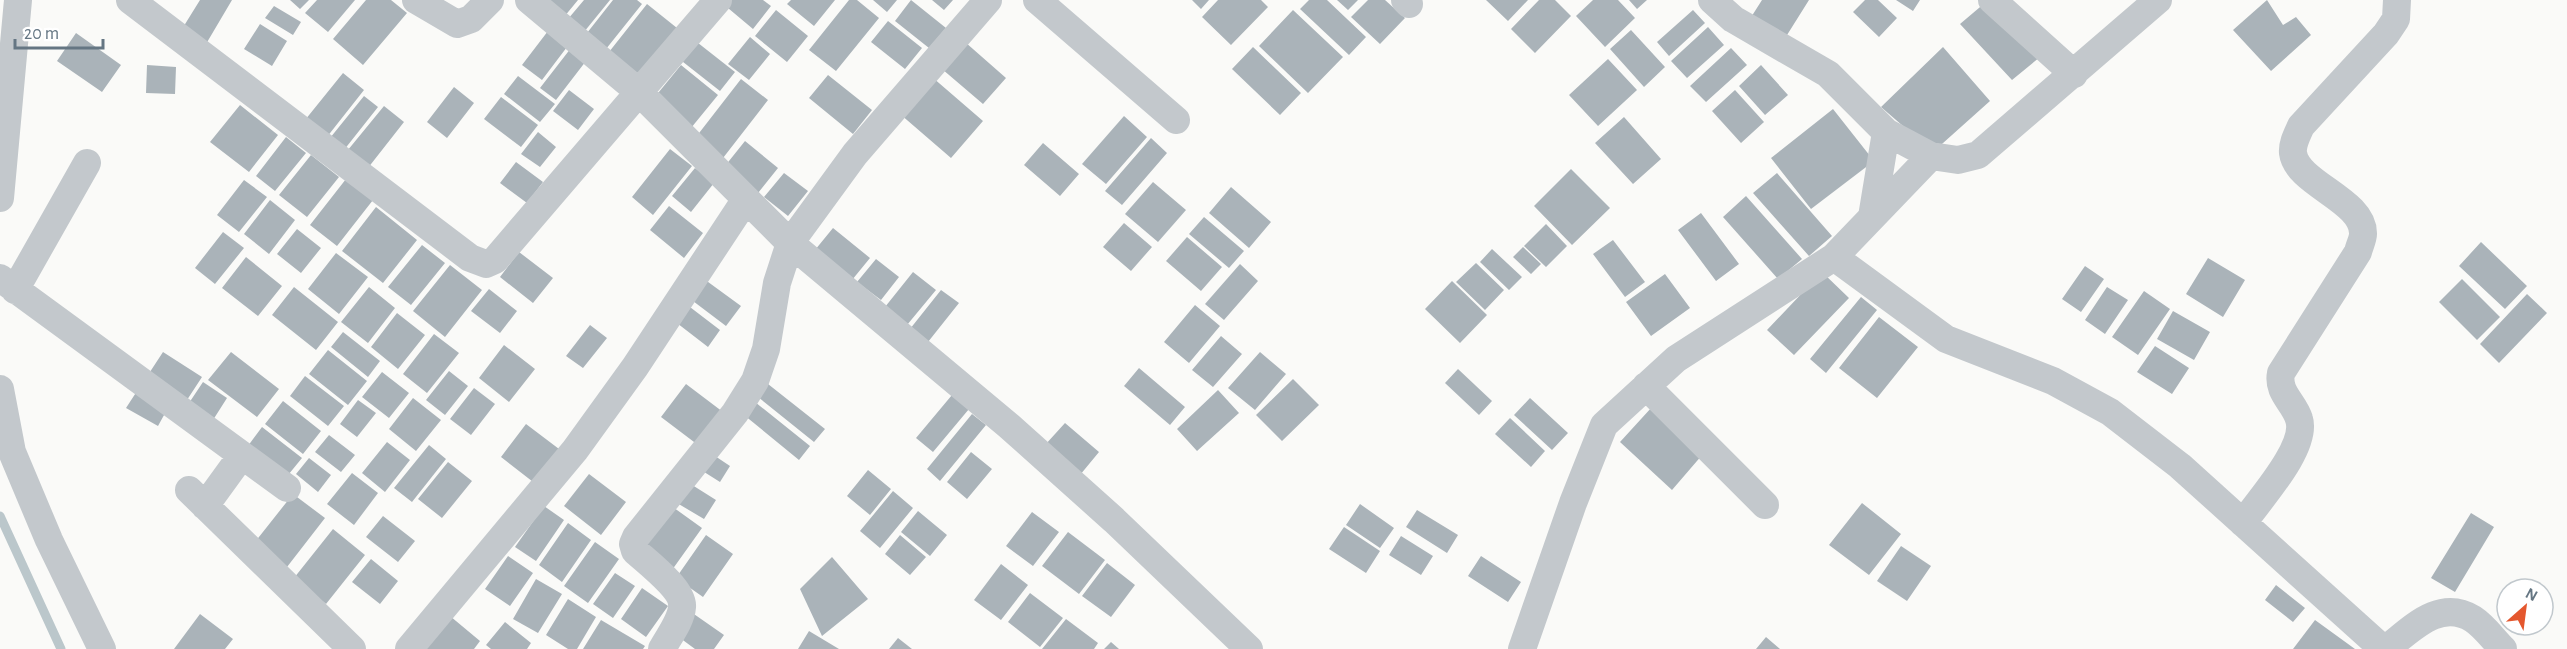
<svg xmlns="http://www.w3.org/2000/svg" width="2567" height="649" font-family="'Alegreya Sans',sans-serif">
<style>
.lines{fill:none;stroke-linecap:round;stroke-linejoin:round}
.stream{stroke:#bbc7cb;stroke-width:9}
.building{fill:#aab3b9}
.minor{stroke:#c3c8cc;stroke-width:28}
</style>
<rect width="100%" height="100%" fill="#fafaf8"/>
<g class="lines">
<path class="stream" d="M0,516L61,649"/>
</g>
<path class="building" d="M200,0H232L206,44L182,29Z
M290,0H309L300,9Z
M317,0H355L328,32L305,13Z
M366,0H391L407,13L363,65L333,39Z
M543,0H578L564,17Z
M584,0H610L584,32L568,19Z
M613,0H637L642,4L606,49L587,33Z
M724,0H763L771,6L753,29L722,3Z
M791,0H835L814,26L787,4Z
M849,0H857L879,18L836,71L809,50Z
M873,0H897L887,12Z
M911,0L946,28L929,48L895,21Z
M932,0H953L944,10Z
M1192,0H1209L1201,9Z
M1218,0H1261L1268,7L1231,45L1202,17Z
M1309,0H1327L1366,37L1349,55L1300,9Z
M1337,0H1358L1348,10Z
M1368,0H1385L1405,18L1380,44L1351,17Z
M1486,0H1528L1508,21Z
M1539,0H1555L1571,16L1535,53L1511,29Z
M1593,0H1618L1635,18L1605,47L1576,16Z
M1629,0H1647L1637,9Z
M1762,0H1809L1782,43L1748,22Z
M1865,0H1878L1897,18L1879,37L1853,12Z
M1896,0H1920L1913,11Z
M2267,0L2283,25L2296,17L2311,35L2271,71L2233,30Z
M1986,2L2040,57L2012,80L1960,24Z
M647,4L677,28L639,75L609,52Z
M274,6L301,22L293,35L265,18Z
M776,10L808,36L787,62L755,36Z
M1293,10L1343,57L1308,93L1259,46Z
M1693,10L1705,23L1669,56L1657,42Z
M888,21L922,48L905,69L871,42Z
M260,24L287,41L272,66L244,49Z
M1708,27L1724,45L1687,78L1671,61Z
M1631,30L1665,67L1644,87L1610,49Z
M548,31L567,47L542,80L522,65Z
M76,33L121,65L102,92L57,61Z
M750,37L770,54L749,80L728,64Z
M693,39L735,72L720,91L678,58Z
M965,42L1006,78L983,104L942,69Z
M1253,47L1301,93L1280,115L1232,69Z
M1943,47L1990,101L1933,152L1881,107Z
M571,48L586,61L556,100L540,88Z
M1731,48L1747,65L1706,102L1690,86Z
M1608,59L1637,90L1598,126L1569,95Z
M147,65L176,67L175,94L146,93Z
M681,65L718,95L691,128L654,98Z
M1761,65L1788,95L1765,115L1739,86Z
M343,73L364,90L323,142L301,125Z
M828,75L872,110L853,134L809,98Z
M518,76L555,104L540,122L504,94Z
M932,77L983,121L951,158L900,114Z
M741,79L768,100L723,158L696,137Z
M454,87L474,103L447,138L427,122Z
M569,90L594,109L578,130L553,111Z
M1735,90L1764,122L1741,143L1712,111Z
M364,96L378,107L340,155L326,143Z
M501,97L538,125L521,147L484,119Z
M240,105L278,135L249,172L210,142Z
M384,106L404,122L364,173L343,156Z
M1833,109L1874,161L1811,209L1771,158Z
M1124,116L1147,137L1106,184L1082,164Z
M1624,117L1661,159L1633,184L1595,143Z
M538,132L556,147L540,167L521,154Z
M286,137L306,153L275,191L256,176Z
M1151,138L1167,153L1122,205L1105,191Z
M745,141L778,168L758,193L725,166Z
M1043,143L1079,174L1060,196L1024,165Z
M670,149L692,166L653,215L632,197Z
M311,155L339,177L307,217L279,195Z
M516,162L543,182L527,203L500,183Z
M695,168L714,183L691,212L672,196Z
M1571,169L1610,208L1572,245L1534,206Z
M784,173L808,191L788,216L764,197Z
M1777,173L1832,236L1809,256L1753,193Z
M346,179L373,200L337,246L310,225Z
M244,180L267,197L239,232L217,215Z
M1153,182L1186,210L1158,242L1125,214Z
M1231,187L1271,222L1249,248L1209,213Z
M1746,196L1802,259L1778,279L1723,217Z
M270,200L295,220L269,254L244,234Z
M669,206L703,233L684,258L650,230Z
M376,207L417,240L383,283L342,251Z
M1701,213L1739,264L1716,281L1678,230Z
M1204,217L1244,251L1229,268L1189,234Z
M1124,223L1152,247L1131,271L1103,247Z
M1546,224L1567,246L1546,267L1524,246Z
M833,228L870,258L852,280L815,250Z
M297,229L321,248L301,273L277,254Z
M223,232L244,248L215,284L195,268Z
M1187,237L1222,267L1201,291L1166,261Z
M1613,240L1645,282L1625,297L1593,254Z
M2481,242L2527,286L2505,309L2459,266Z
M422,245L445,263L411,305L388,287Z
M1523,247L1541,264L1531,274L1513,257Z
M1492,249L1522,277L1509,290L1480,262Z
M519,252L553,278L533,303L500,277Z
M336,253L368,277L339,314L308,289Z
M246,257L282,286L258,316L222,288Z
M2208,258L2245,280L2223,317L2186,294Z
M876,259L899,277L881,300L857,282Z
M1476,263L1504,290L1485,310L1456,282Z
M1240,264L1258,281L1224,320L1205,304Z
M450,265L482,290L445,337L413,311Z
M2085,266L2104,279L2081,312L2062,299Z
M913,272L936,290L907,325L885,307Z
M1822,272L1849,298L1794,355L1767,330Z
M1665,274L1690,308L1651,336L1626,302Z
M704,279L741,306L726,326L689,298Z
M2462,279L2500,317L2477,340L2439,302Z
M1452,281L1487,315L1460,343L1425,309Z
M294,287L338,322L316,350L272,315Z
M369,287L395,308L368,343L341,322Z
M2107,287L2128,300L2105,334L2085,320Z
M489,289L517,311L500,333L471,311Z
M941,290L959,303L924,347L906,334Z
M2144,291L2170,309L2138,355L2112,337Z
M2527,294L2547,313L2499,363L2480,344Z
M1861,297L1877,310L1826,373L1810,359Z
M686,304L720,330L708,347L673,320Z
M1195,305L1220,326L1189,363L1164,342Z
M2173,311L2210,332L2194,360L2157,339Z
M397,313L425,335L398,369L371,347Z
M1879,317L1918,347L1877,398L1839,368Z
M590,325L607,338L583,368L566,356Z
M343,332L380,361L368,377L331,347Z
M434,334L459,353L427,393L403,374Z
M1221,336L1242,354L1213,387L1192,370Z
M504,345L535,369L509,402L479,378Z
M2155,346L2189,368L2172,394L2137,372Z
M328,350L367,381L348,405L309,374Z
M163,352L202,377L185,403L146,378Z
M231,352L279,389L257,417L208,380Z
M1260,352L1286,374L1255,410L1228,388Z
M1139,368L1185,407L1170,425L1124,386Z
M1458,369L1492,401L1479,415L1445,383Z
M449,371L468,386L445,415L426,400Z
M382,372L409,393L389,418L362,397Z
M305,376L344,406L328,426L290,396Z
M1293,379L1319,405L1282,441L1256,415Z
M203,382L227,398L213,420L189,403Z
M686,384L723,412L698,445L661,417Z
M768,384L825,429L814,442L758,397Z
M139,388L169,406L158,426L126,408Z
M474,388L495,404L471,435L450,419Z
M1218,390L1239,413L1197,451L1177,429Z
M952,395L969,409L933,452L916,438Z
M413,398L441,420L416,451L389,429Z
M1530,398L1568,433L1552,450L1514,415Z
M358,400L376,413L357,437L340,424Z
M283,401L321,431L303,454L265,424Z
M755,402L810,446L799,460L744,415Z
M1652,407L1703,454L1672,490L1620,442Z
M972,414L986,425L940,481L927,469Z
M1510,418L1545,451L1531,467L1495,434Z
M1065,423L1099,452L1080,475L1045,445Z
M526,424L563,452L537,485L501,457Z
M262,427L302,458L284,480L245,450Z
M329,435L355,455L341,472L315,452Z
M387,442L410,460L385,492L362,473Z
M429,445L446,459L412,502L394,488Z
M971,452L992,469L967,499L947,482Z
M712,454L730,466L720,482L701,470Z
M309,458L331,475L318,492L296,474Z
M448,462L472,481L442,518L418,499Z
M868,470L891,489L870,515L847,496Z
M352,473L378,493L354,525L327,504Z
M589,474L626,502L601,535L564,506Z
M689,483L716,500L704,519L677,503Z
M893,491L913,508L880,548L860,531Z
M293,494L325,518L287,567L255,542Z
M1862,503L1901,534L1869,575L1829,545Z
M1360,504L1394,528L1380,548L1346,525Z
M670,505L702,528L672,570L640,547Z
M544,506L564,520L536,561L515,547Z
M1417,510L1458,535L1447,553L1406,527Z
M918,511L947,535L930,556L901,532Z
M1032,512L1059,532L1033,566L1006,546Z
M2471,513L2494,527L2455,592L2431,578Z
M383,516L415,541L398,562L366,537Z
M568,523L591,540L562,582L539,565Z
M1344,527L1380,551L1366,573L1329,549Z
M333,529L365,555L326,604L294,578Z
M1068,532L1105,560L1079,594L1042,566Z
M706,535L733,554L703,597L676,578Z
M900,535L926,557L910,575L885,554Z
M1401,536L1433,556L1421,575L1389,555Z
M595,542L619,559L588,603L564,586Z
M1901,546L1931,566L1907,601L1877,581Z
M508,556L533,573L510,606L485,589Z
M1481,556L1521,582L1508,602L1468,576Z
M832,557L868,599L822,636L800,589Z
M371,559L398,581L380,604L352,582Z
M1107,563L1135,585L1111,617L1082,596Z
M1001,564L1028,585L1001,620L974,600Z
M615,573L635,586L613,618L593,604Z
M536,579L562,594L538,633L513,619Z
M2276,585L2305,608L2293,622L2265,600Z
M642,588L668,606L646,637L621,619Z
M1030,593L1063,618L1040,647L1008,622Z
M568,599L596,617L577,649H568L546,635Z
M691,612L724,635L714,649H695L676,635Z
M200,614L233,639L225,649H174Z
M450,616L480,641L474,649H421Z
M1066,619L1098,643L1094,649H1042Z
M601,620L645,646L643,649H583Z
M2315,620L2355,649H2293Z
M505,622L531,643L527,649H491L486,645Z
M809,631L839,649H798Z
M1766,637L1780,649H1756Z
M898,638L912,649H889Z
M1111,642L1119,649H1104Z"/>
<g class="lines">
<path class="minor" d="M130,0L470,258L486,264L495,260L718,0
M416,0L457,24L471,19L490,0
M529,0L639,92L790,243L1009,426L1114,520L1249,649
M1037,0L1176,120
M1405,0L1409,4
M1712,0L1733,19L1828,74L1886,132L1931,156L1958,160L1978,155L2158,0
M1992,0L2074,74
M0,198L18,0
M1872,217L1886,132
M1834,257L1946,339L2053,381L2110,412L2180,466L2383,649
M0,278L287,488
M15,290L87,163
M1646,386L1765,505
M0,389L12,452L49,540L102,649
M189,490L352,649
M205,506L242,455
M2243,523C2259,500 2308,447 2299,419C2294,402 2277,393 2281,373L2358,252C2359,247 2363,239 2363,234C2364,200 2297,184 2293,153C2292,144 2297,135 2301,126L2386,34L2396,19L2397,0
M409,649L575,450L635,367L746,199
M662,649C669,636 681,621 682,607C684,590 647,562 635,551L633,544L636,537L735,413L755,381L766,349L777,283L790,243L855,154L988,0
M1522,649L1573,503L1604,425L1676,359L1834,257L1931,156
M2386,649C2411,630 2439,598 2473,619C2484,626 2494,640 2503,649"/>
</g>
<g transform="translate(2525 607) rotate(28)"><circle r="28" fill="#ffffff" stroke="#c1c8cd" stroke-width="1.5"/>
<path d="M0-4.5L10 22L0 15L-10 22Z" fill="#e4572e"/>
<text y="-9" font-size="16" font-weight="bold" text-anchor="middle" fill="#657683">N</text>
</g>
<path d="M15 39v9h88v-9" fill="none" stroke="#657683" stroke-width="3"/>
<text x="24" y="39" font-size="18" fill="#657683" stroke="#ffffff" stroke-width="4.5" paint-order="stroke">20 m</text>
</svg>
